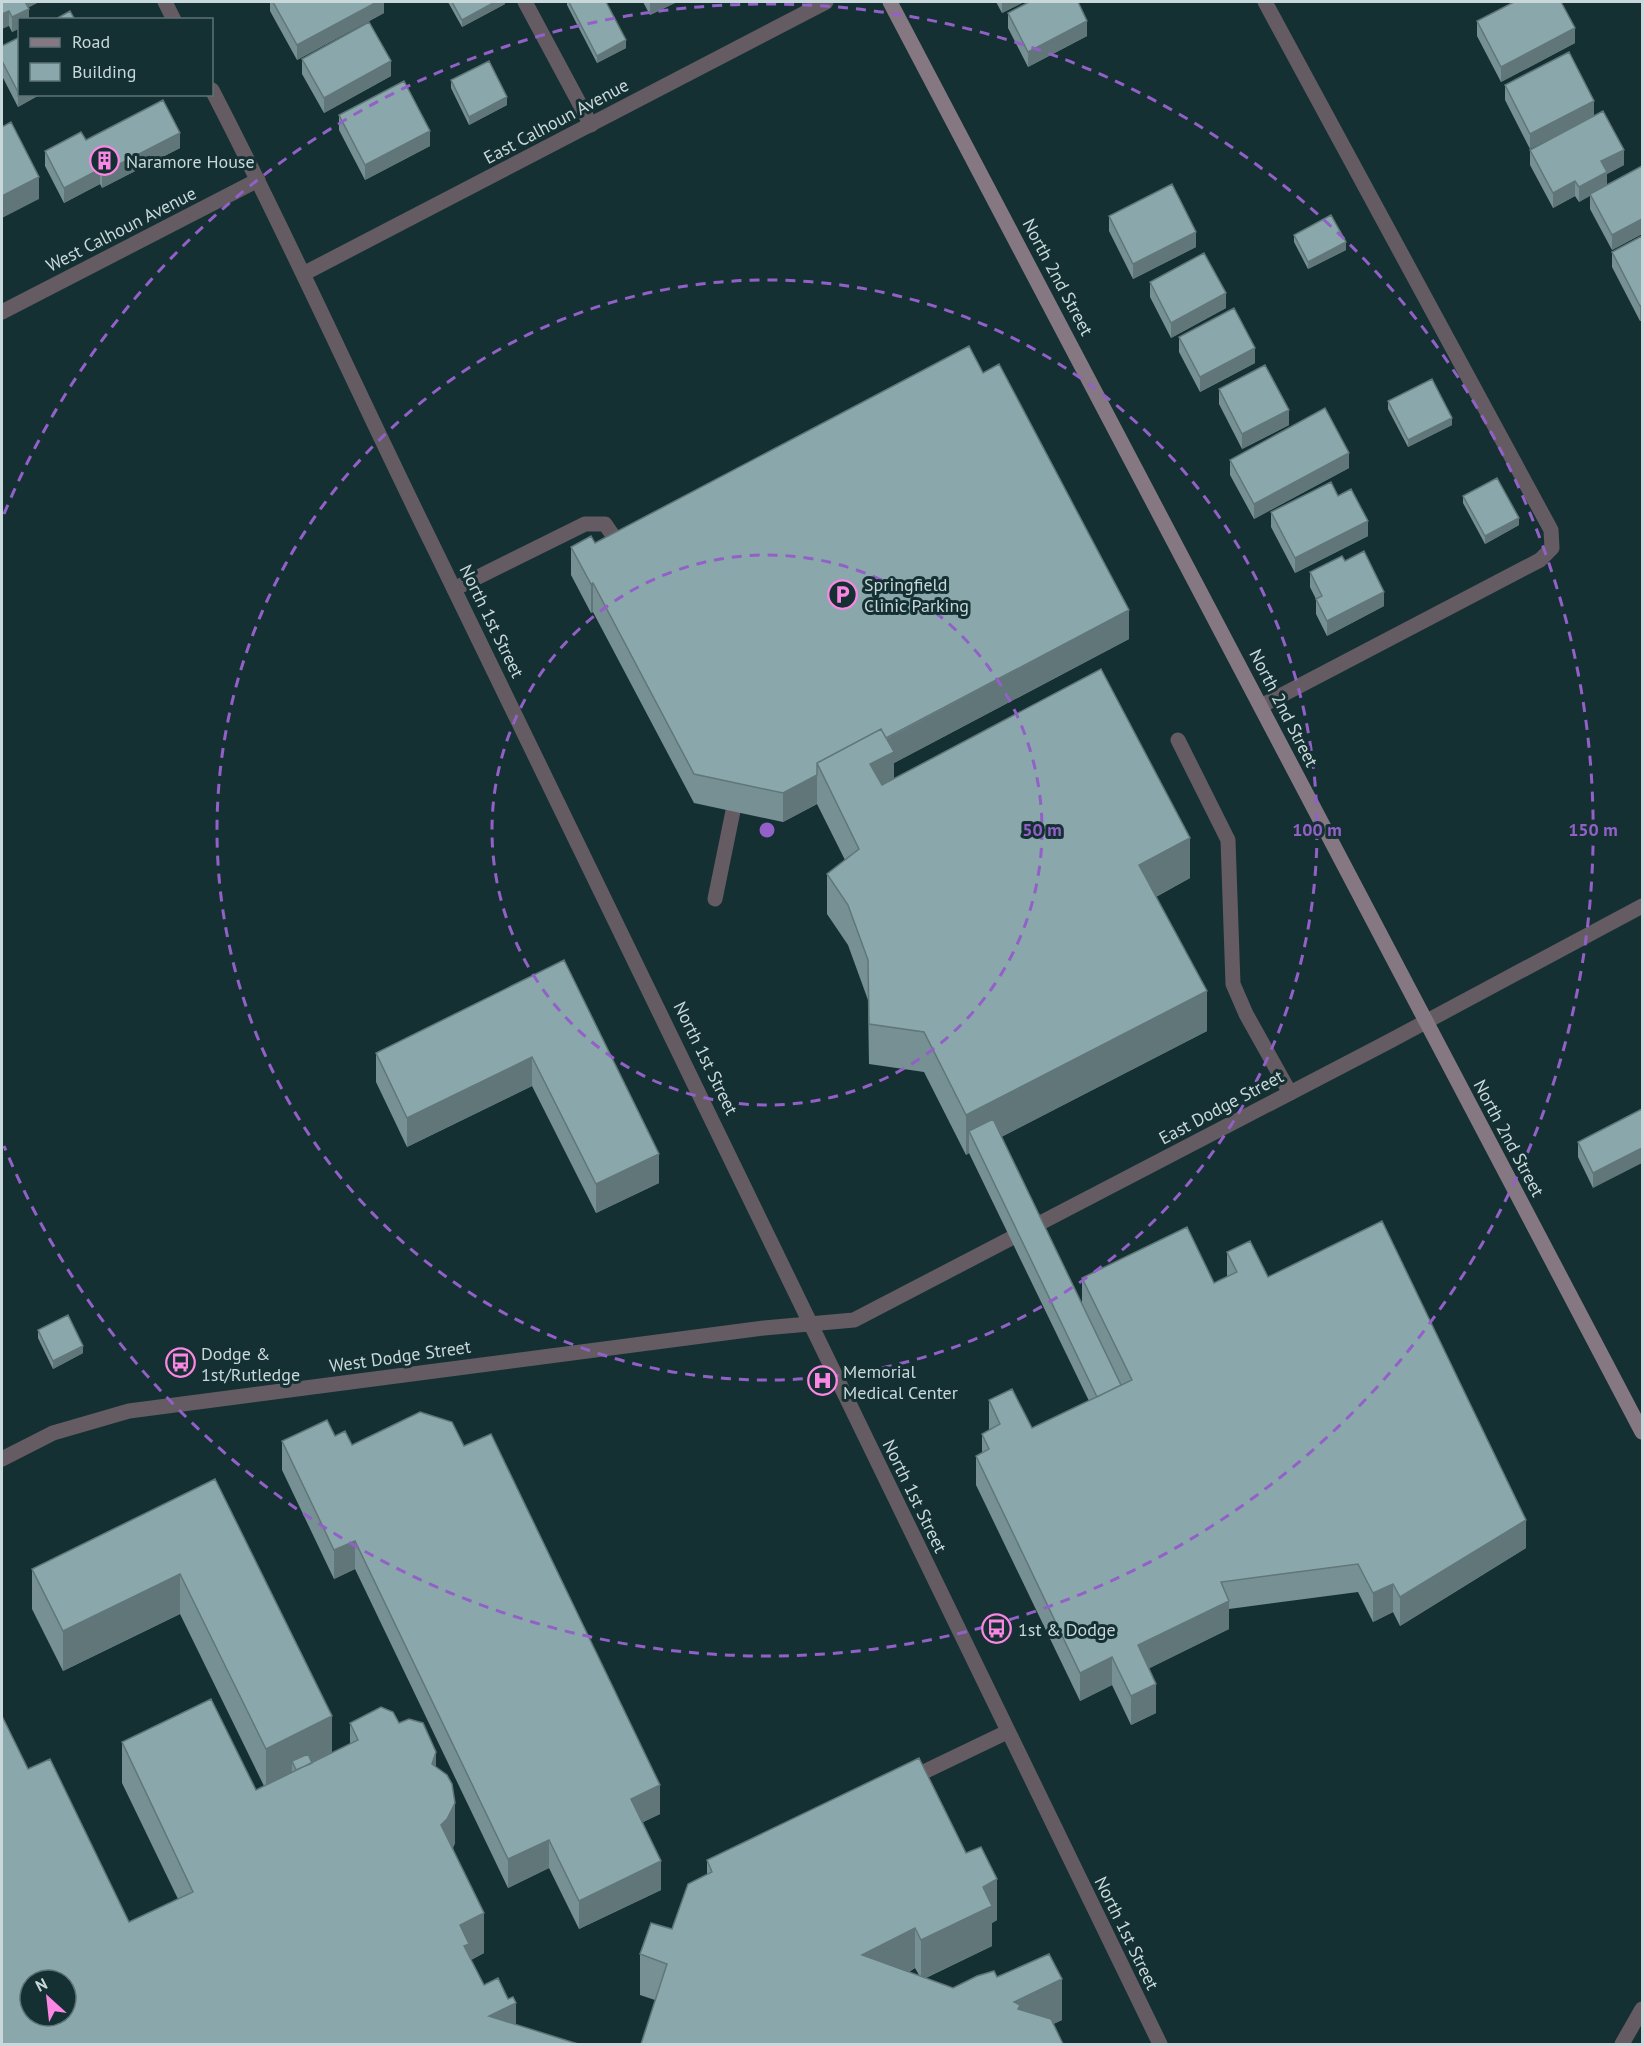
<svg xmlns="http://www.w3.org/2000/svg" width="1644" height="2046" font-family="'PT Sans',sans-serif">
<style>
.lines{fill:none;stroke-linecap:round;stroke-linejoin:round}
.lane{stroke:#655c63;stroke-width:15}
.street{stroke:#655c63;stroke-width:15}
.secondary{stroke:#867882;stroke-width:15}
.wall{fill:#779094;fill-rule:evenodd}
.shaded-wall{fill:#617678}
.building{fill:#8aa8ac;stroke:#617678;stroke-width:1.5;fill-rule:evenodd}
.ring{fill:none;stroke:#9260c7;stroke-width:3;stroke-dasharray:10 8}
.labels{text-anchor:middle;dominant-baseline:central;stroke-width:6;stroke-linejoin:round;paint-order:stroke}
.street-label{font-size:18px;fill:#c9d8da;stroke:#153033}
.poi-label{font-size:18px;fill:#c9d8da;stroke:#153033;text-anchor:start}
.centre{fill:#9260c7;stroke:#153033;stroke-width:3}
.ring-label{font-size:18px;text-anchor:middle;font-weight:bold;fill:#9260c7;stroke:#153033;stroke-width:6;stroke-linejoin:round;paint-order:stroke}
</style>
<rect width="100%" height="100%" fill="#153033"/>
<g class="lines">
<path class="lane" d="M525,2L591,125
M454,589L585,524H605L623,550
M1261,706L1540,560L1552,548L1551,530L1265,2
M1178,740L1228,840L1233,984L1246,1014L1290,1093
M715,899L733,811
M907,1780L1007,1732"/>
<path class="street" d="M165,2L174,20
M212,90C291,242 360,398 436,552C681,1048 919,1547 1160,2044
M303,274L826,2
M2,312L258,180
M2,1459L53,1433L129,1411L764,1328L854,1320L1388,1042L1642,906
M1622,2044L1642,2009"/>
<path class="secondary" d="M890,2L1642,1432"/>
</g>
<path class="wall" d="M2,2H39L28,7L29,20H20V28L12,32L9,26Z
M270,2H384V13L297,60L270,11Z
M448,2H505V4L462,27Z
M567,2H606L626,48L597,63L567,5Z
M643,2H677L650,15Z
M996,2H1024L1002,13Z
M1008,13L1087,36L1028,67L1008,28Z
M1477,21L1575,43L1501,82L1477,36Z
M2,46L20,94H41L18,107L2,76Z
M302,59L391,76L324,113L302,74Z
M451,80L507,105L469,125L451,88Z
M1505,85L1594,116L1624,165L1607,174V185L1642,166V234L1612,250L1590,209V195L1579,202L1575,196L1553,208L1530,165V150L1583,122L1530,149L1505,100Z
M339,115L430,146L365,180L339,130Z
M86,140L180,148L102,188L100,184L64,203L45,166V151Z
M1109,216L1196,247L1133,279L1109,231Z
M1294,235L1346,250L1308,269L1294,242Z
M1642,236V320L1640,321L1612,267V252Z
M1150,282L1226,308L1171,338L1150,297Z
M1179,337L1255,363L1200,392L1179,352Z
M1219,389L1289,425L1242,449L1219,404Z
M1388,401L1452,425L1408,447L1388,409Z
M1230,460L1349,468L1254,519L1230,475Z
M1338,496L1368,536L1295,573L1271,527V512Z
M1463,496L1519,525L1485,544L1463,503Z
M595,543L1129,639L894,763V779L1190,878L1156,897L1207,1031L1001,1137L1082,1306V1278L1214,1283L1227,1277V1252L1268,1277L1526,1548L1400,1626L1393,1612L1373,1622L1358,1592L1229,1609V1629L1149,1668L1156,1713L1131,1725L1112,1685L1080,1701L976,1485V1456L982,1453V1434L989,1430V1400L1032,1428L1089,1401L969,1153L966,1155L924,1072L869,1064L868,1000L848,945L827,914V874L845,860L817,804L783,822L694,803L593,612L591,613L571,575V547Z
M1345,561L1384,606L1327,636L1316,614V599L1310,587V572Z
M564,960L659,1183L596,1213L532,1086L407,1147L376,1082V1053Z
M1642,1109L1593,1188L1578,1157V1142Z
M38,1330L83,1353L53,1369L38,1338Z
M335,1436L352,1445L464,1446L660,1814L643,1822L661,1890L579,1929L549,1868L508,1888L355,1569L334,1579L282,1470V1441Z
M215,1479L332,1753L350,1744V1723H399L436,1767L455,1843L453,1848L484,1953L471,1960L484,1985L516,2025L2,2044L28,1769L129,1922L178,1899L122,1783V1742L256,1790L264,1786L180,1614L63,1671L32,1609V1569Z
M707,1860L997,1920L992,1923V1946L926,1978L953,1988L997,1977L1062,2020L1053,2024L655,2000L640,1995V1954L672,1929L707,1875ZM915,1968L919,1975L909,1972Z"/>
<path class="shaded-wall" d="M22,2H39L22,11Z
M377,2H384V13L297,60V45Z
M495,2H505V4L462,27V20Z
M650,2H677L650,15Z
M1002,2H1024L1002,13Z
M29,9V20H20V28L12,32V17Z
M9,11V26L2,29V14Z
M1087,21V36L1028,67V52Z
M1575,28V43L1501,82V67Z
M626,40V48L597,63V56Z
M391,61V76L324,113V98Z
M20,91V94H41L18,107V92Z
M507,97V105L469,125V117Z
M1594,101V116L1530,149V134Z
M430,131V146L365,180V165Z
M180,133V148L102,188V173Z
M1624,150V165L1607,174V187L1579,202V187L1601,161Z
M100,169V184L64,203V188Z
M39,177V199L2,218V196Z
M1575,181V196L1553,208V193Z
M1642,219V234L1612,250V235Z
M1196,232V247L1133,279V264Z
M1346,242V250L1308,269V262Z
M1226,293V308L1171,338V323Z
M1642,305V320L1640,321V306Z
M1255,348V363L1200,392V377Z
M1289,410V425L1242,449V434Z
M1452,418V425L1408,447V440Z
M1349,453V468L1254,519V504Z
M1519,518V525L1485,544V536Z
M1368,521V536L1295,573V558Z
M593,583V612L591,613V584Z
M1384,592V606L1327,636V621Z
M1129,610V639L894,763V792L822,773Z
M817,775V804L783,822V793Z
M1190,838V878L1139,906V865Z
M1207,991V1031L978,1149L969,1131V1153L966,1155V1115Z
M532,1057V1086L407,1147V1118Z
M1642,1148V1163L1593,1188V1173Z
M659,1154V1183L596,1213V1184Z
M83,1346V1353L53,1369V1361Z
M1526,1520V1548L1400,1626V1597Z
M355,1541V1569L334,1579V1550Z
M180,1574V1614L63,1671V1631Z
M1393,1584V1612L1373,1622V1593Z
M1229,1601V1629L1138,1674V1645Z
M1112,1657V1685L1080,1701V1673Z
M1156,1684V1713L1131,1725V1696Z
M332,1716V1757L298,1774L292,1761V1777L266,1790V1749Z
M436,1752V1792L432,1764Z
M660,1785V1814L631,1828V1799Z
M455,1803V1843L447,1859L441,1825Z
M549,1840V1868L508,1888V1859Z
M661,1861V1890L579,1929V1901Z
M997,1879V1920L992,1923V1946L921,1980V1940L983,1887Z
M484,1913V1953L469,1961V1984L460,1925Z
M915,1928V1968L862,1995V1955Z
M1062,1979V2020L1020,2040L1014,2002Z
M516,2003V2044L489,2016Z"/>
<path class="building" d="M2,2H25L29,9L12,17L9,11L2,14Z
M273,2H377L297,45Z
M452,2H495L462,20Z
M569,2H606L626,40L597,56Z
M1029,2H1078L1087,21L1028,52L1008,13Z
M1514,2H1561L1575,28L1501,67L1477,21Z
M70,11L75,20H54Z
M369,22L391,61L324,98L302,59Z
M20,37V91L18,92L2,61V46Z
M1569,52L1594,101L1530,134L1505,85Z
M489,61L507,97L469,117L451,80Z
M404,81L430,131L365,165L339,115Z
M163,100L180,133L102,173L100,169L64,188L45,151L81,132L86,140Z
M1603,111L1624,150L1601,161L1607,172L1579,187L1575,181L1553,193L1530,150Z
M11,122L39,177L2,196V127Z
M1642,166V219L1612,235L1590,194Z
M1172,184L1196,232L1133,264L1109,216Z
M1331,215L1346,242L1308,262L1294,235Z
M1642,236V305L1640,306L1612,252Z
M1204,253L1226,293L1171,323L1150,282Z
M1234,308L1255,348L1200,377L1179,337Z
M969,346L983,373L999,364L1129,610L886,738L881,729L817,763V775L783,793L694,774L593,583L591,584L571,547L591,536L595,543Z
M1265,365L1289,410L1242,434L1219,389Z
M1432,379L1452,418L1408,440L1388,401Z
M1325,408L1349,453L1254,504L1230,460Z
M1497,478L1519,518L1485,536L1463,496Z
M1331,482L1338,496L1351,489L1368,521L1295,558L1271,512Z
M1364,551L1384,592L1327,621L1316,599L1322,596L1310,572L1342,556L1345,561Z
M1101,669L1190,838L1139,865L1207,991L966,1115L924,1032L869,1024L868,960L848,905L827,874L859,849L817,763L881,729L894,752L870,764L882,785Z
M564,960L659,1154L596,1184L532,1057L407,1118L376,1053Z
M1642,1109V1148L1593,1173L1578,1142Z
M993,1119L1121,1385L1097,1397L969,1131Z
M1382,1221L1526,1520L1400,1597L1393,1584L1373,1593L1358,1564L1221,1582L1229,1601L1138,1645L1156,1684L1131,1696L1112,1657L1080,1673L976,1456L989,1449L982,1434L1000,1424L989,1400L1012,1389L1032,1428L1132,1380L1082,1278L1187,1227L1214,1283L1237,1272L1227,1252L1250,1241L1268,1277Z
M68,1315L83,1346L53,1361L38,1330Z
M420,1412L452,1422L464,1446L491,1434L660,1785L631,1799L661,1861L579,1901L549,1840L508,1859L355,1541L334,1550L282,1441L327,1420L335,1436L345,1431L352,1445Z
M215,1479L332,1716L266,1749L180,1574L63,1631L32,1569Z
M211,1699L256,1790L358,1740L350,1723L381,1707L393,1712L399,1723L409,1719L423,1723L436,1752L432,1764L447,1775L452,1784L455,1803L447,1819L441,1825L484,1913L460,1925L469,1944L464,1946L484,1985L498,1978L508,1999L513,1997L516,2003L489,2016L578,2044H2V1716L28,1769L50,1759L129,1922L193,1892L122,1742ZM30,1980H66V2016H30Z
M308,1754L312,1763L296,1770L292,1761Z
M919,1758L966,1853L981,1847L997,1879L983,1887L992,1906L921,1940L915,1928L862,1955L953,1988L977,1976L994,1971L997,1977L1049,1954L1062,1979L1014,2002L1020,2005L1018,2009L1051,2019L1063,2044H641L667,1964L640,1954L651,1923L672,1929L688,1884L712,1872L707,1860Z"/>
<g class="ring">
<circle cx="767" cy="830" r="275"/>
<circle cx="767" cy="830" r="550"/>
<path d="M4 514A826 826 0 1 1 4 1146"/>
</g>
<defs>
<symbol id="building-ring" viewBox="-11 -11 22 22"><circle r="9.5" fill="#153033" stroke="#fc86e3" stroke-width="1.5"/><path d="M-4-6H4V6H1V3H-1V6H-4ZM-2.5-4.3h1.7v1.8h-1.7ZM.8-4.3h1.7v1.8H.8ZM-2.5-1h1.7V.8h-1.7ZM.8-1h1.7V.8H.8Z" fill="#fc86e3"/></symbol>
<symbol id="parking-ring" viewBox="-11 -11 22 22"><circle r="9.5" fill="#153033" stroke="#fc86e3" stroke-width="1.5"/><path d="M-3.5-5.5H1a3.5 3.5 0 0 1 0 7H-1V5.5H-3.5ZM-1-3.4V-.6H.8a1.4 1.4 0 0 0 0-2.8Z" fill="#fc86e3"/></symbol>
<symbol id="bus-ring" viewBox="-11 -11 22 22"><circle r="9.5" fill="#153033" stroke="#fc86e3" stroke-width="1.5"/><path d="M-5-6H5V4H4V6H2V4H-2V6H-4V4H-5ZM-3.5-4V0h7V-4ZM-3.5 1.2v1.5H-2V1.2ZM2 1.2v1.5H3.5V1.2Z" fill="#fc86e3"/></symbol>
<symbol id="hospital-ring" viewBox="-11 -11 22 22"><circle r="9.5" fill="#153033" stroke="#fc86e3" stroke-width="1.5"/><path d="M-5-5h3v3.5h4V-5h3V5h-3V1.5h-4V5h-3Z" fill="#fc86e3"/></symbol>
</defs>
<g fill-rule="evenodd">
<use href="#building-ring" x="88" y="144" width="33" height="33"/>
<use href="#parking-ring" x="826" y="578" width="33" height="33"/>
<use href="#bus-ring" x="164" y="1346" width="33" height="33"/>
<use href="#hospital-ring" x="806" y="1364" width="33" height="33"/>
<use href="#bus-ring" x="980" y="1612" width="33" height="33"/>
</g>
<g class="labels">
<g class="street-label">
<text transform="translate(556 121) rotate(-28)">East Calhoun Avenue</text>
<text transform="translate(121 229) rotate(-27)">West Calhoun Avenue</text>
<text transform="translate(1058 277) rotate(62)">North 2nd Street</text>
<text transform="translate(492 621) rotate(64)">North 1st Street</text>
<text transform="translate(1284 708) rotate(63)">North 2nd Street</text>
<text transform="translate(706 1058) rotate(64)">North 1st Street</text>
<text transform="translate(1221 1107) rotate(-28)">East Dodge Street</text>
<text transform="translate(1509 1138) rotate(62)">North 2nd Street</text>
<text transform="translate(400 1356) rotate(-8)">West Dodge Street</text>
<text transform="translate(915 1496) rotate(64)">North 1st Street</text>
<text transform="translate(1127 1933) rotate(64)">North 1st Street</text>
</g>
<g class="poi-label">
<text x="126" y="161">Naramore House</text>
<text x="864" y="584">Springfield<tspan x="864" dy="21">Clinic Parking</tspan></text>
<text x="201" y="1353">Dodge &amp;<tspan x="201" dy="21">1st/Rutledge</tspan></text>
<text x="843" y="1371">Memorial<tspan x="843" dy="21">Medical Center</tspan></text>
<text x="1018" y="1629">1st &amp; Dodge</text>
</g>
</g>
<circle cx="767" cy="830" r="9" class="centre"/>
<g class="ring-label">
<text x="1042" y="836">50 m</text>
<text x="1317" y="836">100 m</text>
<text x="1593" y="836">150 m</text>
</g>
<rect width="1644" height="2046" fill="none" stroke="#c9d8da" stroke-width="6"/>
<rect x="18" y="18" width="195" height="78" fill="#153033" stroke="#5d7376" stroke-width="1.5"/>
<rect x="30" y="38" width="30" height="9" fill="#867882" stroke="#5d7376" stroke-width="1.5"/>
<text x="72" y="48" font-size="18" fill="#c9d8da">Road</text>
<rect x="30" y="63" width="30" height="18" fill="#8aa8ac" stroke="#5d7376" stroke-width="1.5"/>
<text x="72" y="78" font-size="18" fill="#c9d8da">Building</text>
<g transform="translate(48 1998) rotate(333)"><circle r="28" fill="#153033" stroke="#5d7376" stroke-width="1.5"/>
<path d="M0-4.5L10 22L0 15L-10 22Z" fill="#fc86e3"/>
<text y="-9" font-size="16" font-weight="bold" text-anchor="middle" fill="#c9d8da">N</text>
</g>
</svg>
